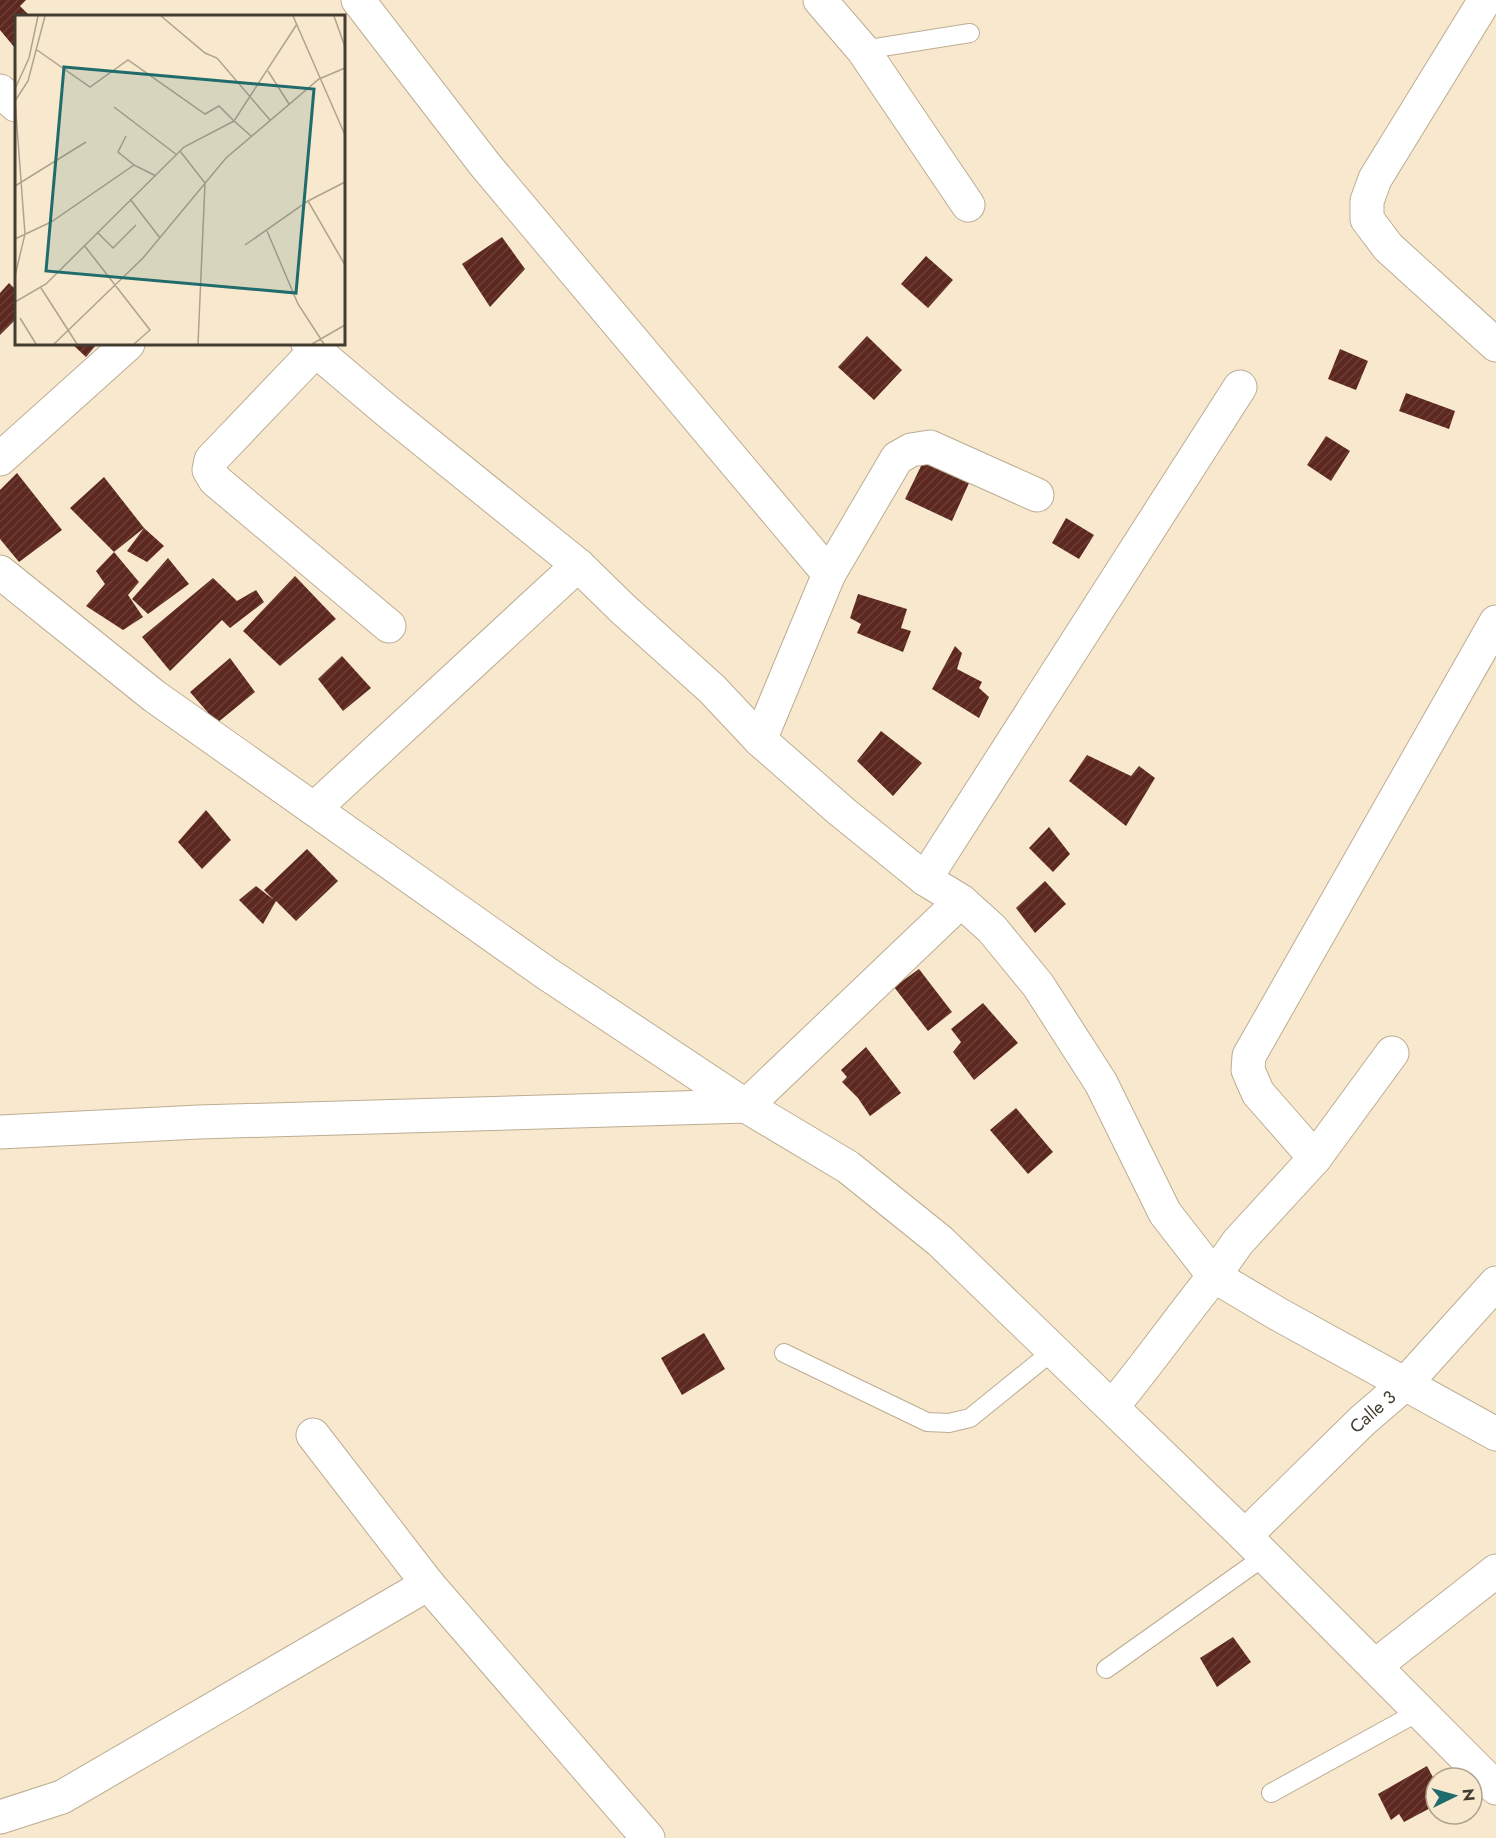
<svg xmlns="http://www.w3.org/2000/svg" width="1496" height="1838" font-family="Jost,sans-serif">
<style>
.building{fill:url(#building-hatch)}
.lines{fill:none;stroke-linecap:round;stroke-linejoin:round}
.lane-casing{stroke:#bcad93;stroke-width:20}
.street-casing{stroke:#bcad93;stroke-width:35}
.lane{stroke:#fff;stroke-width:18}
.street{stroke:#fff;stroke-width:33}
.labels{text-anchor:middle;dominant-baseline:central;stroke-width:6;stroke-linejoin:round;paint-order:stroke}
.street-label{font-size:18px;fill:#423c31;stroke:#f8e8ce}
.inset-road{fill:none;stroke:#afa38f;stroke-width:1.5}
.view{fill:#206c6c;fill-opacity:0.15;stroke:#206c6c;stroke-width:3}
.inset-edge{fill:none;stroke:#423c31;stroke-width:3}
</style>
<defs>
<pattern id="building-hatch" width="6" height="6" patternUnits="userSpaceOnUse" patternTransform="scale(1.5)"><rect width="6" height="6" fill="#5c281f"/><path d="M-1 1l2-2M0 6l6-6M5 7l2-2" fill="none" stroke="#6c3f37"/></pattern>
</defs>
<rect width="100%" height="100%" fill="#f8e8ce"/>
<path class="building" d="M0,0H26L20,6L30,16H16V46L15,48L0,30Z
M502,237L525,269L490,307L462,264Z
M926,256L953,280L928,308L901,284Z
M9,283L16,290V319L0,335V293Z
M867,336L902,370L874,400L838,367Z
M72,344H97L86,357Z
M1340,349L1368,361L1356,390L1328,379Z
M1406,393L1455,411L1449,429L1399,411Z
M1326,436L1350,451L1331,481L1307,465Z
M923,462L969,483L952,521L905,499Z
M17,473L62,530L19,562L0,539V490Z
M104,477L144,528L114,552L70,508Z
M1066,518L1094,535L1079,559L1052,543Z
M144,528L164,546L147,562L127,551Z
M114,552L139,582L128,595L143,617L123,630L86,606L105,584L96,571Z
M168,558L189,584L148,614L132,599Z
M295,576L336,619L280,666L243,631Z
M213,578L237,601L256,590L264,602L230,628L222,620L170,671L142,637Z
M858,594L907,609L901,628L911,631L903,652L857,633L861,624L850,618Z
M955,646L962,653L957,669L982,682L979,688L989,697L979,718L932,689Z
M342,656L371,688L343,711L318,679Z
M230,658L255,692L217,723L190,692Z
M881,731L922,763L893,796L857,761Z
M1087,755L1131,776L1139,766L1155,778L1126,826L1069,781Z
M206,810L231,840L202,869L178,842Z
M1049,827L1070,854L1053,872L1029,848Z
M307,849L338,881L296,921L276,901L263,924L239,900L256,886L274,900L264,890Z
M1045,881L1066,904L1035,933L1016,908Z
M919,969L952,1012L928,1031L894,987Z
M983,1003L1018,1043L974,1080L953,1052L961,1042L951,1029Z
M866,1047L901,1093L870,1116L858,1098L842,1082L847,1077L841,1070Z
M1016,1108L1053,1152L1028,1174L990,1130Z
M704,1333L725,1369L682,1395L661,1358Z
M1233,1637L1251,1662L1217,1687L1200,1658Z
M1427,1766L1436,1783V1786L1432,1788L1436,1805L1404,1822L1399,1814L1391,1820L1378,1794Z"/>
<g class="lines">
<defs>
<path id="lane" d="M863,50L970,33
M784,1353L927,1422L949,1423L970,1418L1054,1350
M1106,1669L1265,1556
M1271,1793L1420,1711"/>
<g id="street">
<path d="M358,0L486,166L829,574L897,458L911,450L930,447L1037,495"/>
<path d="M820,0L863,50L968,205"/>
<path d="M1485,0L1375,179L1367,201V219L1388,247L1496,345"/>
<path d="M0,91L16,105"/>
<path d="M308,344L386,410L578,565L623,609L712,689L760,740L841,811L925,879L961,901L992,929L1038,985L1101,1083L1165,1213L1214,1276C1179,1319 1148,1364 1112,1407"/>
<path d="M316,350L211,460L209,470L215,480L389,626"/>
<path d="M0,459L128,344"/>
<path d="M0,572L154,696L546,973L746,1106L848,1167L940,1241L1245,1536L1496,1788"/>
<path d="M1496,622L1249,1056L1248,1070L1258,1093L1315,1158L1238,1242L1214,1276L1278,1314L1496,1434"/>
<path d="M760,740L829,574"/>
<path d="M314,809L578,565"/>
<path d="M925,879L1240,387"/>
<path d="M0,1132L199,1122L746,1106L961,901"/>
<path d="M1315,1158L1392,1053"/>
<path d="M313,1435L428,1584L648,1838"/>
<path id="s1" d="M1245,1536L1362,1421L1405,1384L1496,1283"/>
<path d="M1375,1666L1496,1571"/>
<path d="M0,1817L62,1797L428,1584"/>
</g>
</defs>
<use href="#lane" class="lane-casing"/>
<use href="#street" class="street-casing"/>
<use href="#lane" class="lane"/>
<use href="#street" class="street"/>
</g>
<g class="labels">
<g class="street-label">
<text stroke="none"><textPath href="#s1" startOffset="178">Calle 3</textPath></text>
</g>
</g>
<g transform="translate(15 15)">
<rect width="330" height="330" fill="#f8e8ce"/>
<path class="inset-road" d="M146,1L190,38L202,43L255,105M278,1L330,120M319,1L330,32M22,35L75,72L113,45L190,99L204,91L219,106L282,9M253,56L274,89M0,74L14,43L23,1M0,85L10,219L0,261M0,86L13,66L30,1M99,92L162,140M165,136L190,168L183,329M119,150L141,161M0,171L71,127M115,184L145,223M293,186L330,250M252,216L283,289L309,329M82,217L98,233L121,210M0,224L36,207L119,150L103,137L111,121M69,230L135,315L119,329M230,230L293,186L330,167M26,273L62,329M0,287L31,269L169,132L219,106L236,121M5,303L21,329M39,329L128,243L211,143L304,64L330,53M297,329L330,310"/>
<path class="view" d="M49,52L299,74L281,278L31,256Z"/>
<rect width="330" height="330" class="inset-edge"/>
</g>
<g transform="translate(1454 1796) rotate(85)"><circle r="28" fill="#f8e8ce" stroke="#afa38f" stroke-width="1.5"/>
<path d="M0-4.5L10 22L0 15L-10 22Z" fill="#206c6c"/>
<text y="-9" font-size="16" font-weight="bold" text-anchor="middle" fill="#423c31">N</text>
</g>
</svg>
